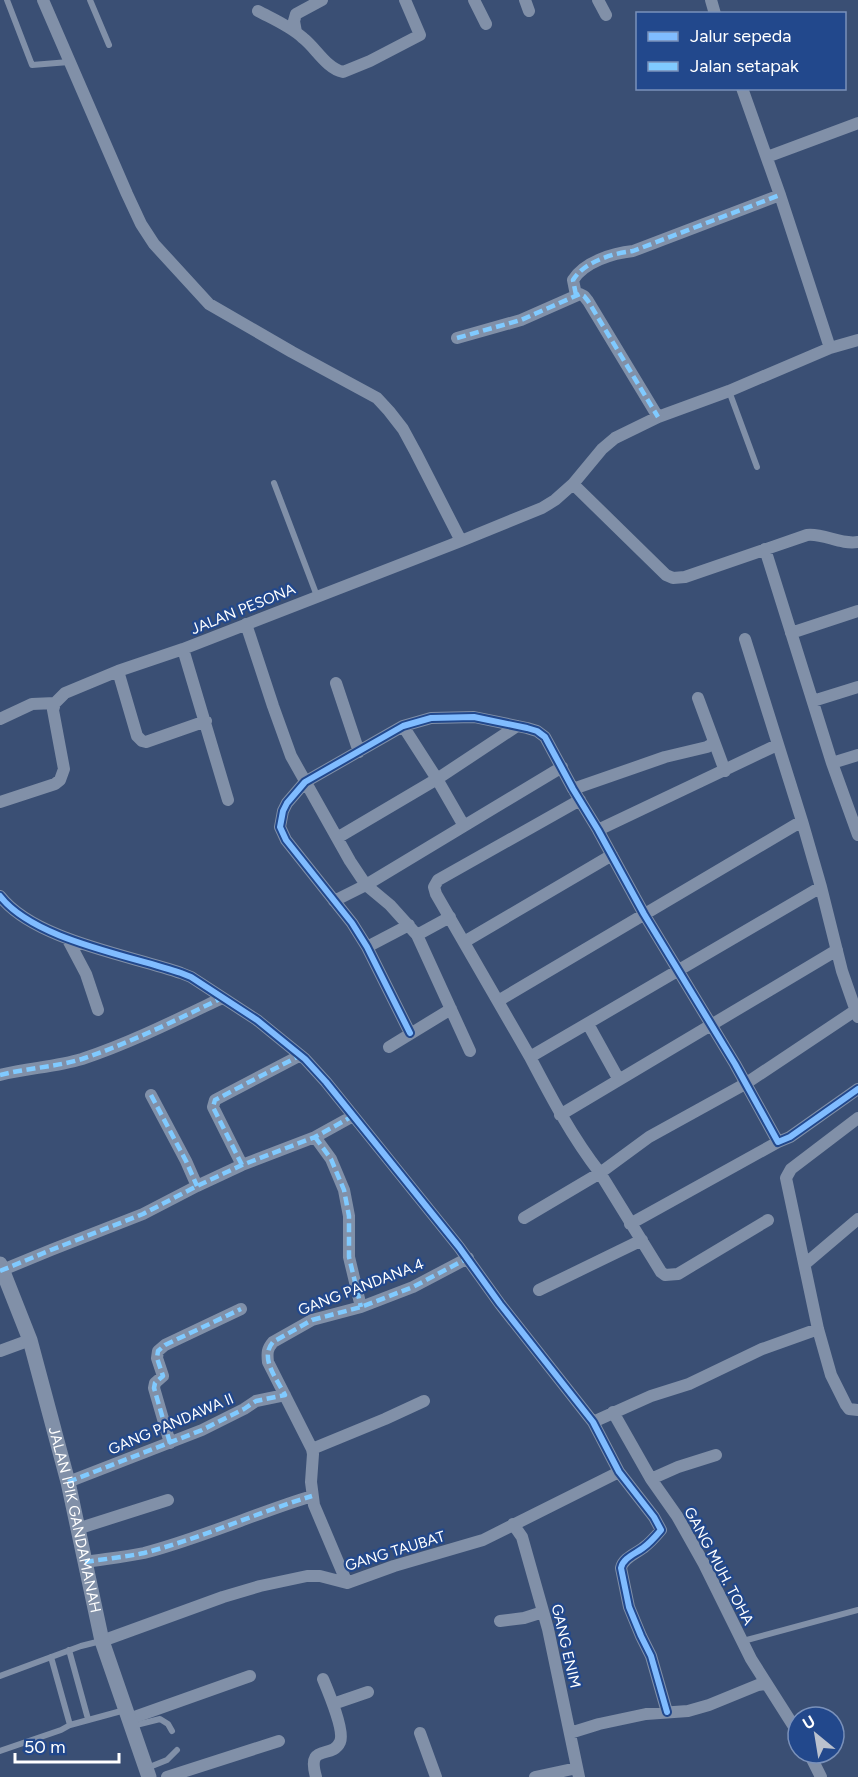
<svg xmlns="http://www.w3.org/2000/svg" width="858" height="1777" font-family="Figtree,sans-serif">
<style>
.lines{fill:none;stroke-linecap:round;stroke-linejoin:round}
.service{stroke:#8190a8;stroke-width:6}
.minor{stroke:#8190a8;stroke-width:12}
.tertiary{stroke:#8190a8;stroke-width:15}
.quiet{stroke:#80caff;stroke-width:4.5;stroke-dasharray:9 4.5;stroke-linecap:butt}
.cycleway-casing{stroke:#22488c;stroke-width:10}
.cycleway{stroke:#80bcff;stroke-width:6}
.labels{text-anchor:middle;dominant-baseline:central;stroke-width:4.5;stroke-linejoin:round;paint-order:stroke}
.street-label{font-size:15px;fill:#fff;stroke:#22488c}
</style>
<rect width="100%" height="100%" fill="#3a4f74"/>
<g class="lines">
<path class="service" d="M7,0L32,65L69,62
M90,0L109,45
M729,391L757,467
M274,483L317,596
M743,1641L858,1610
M69,1650L88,1719
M0,1676L81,1646L101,1641
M70,1725L125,1710
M132,1726L160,1719L168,1724L172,1731
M0,1751L61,1730L70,1725L51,1657
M147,1768L167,1760L177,1750"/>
<path class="minor" d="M43,0L127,194L141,224L154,244L209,304L292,352L377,398L389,411L403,429L416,453L461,541
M474,0L486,24
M525,0L529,11
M598,0L606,15
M711,0L715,14
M258,11C273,19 290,26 303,38C316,48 326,68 343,72L370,61L420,35L405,0
M296,32L294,21L296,14L322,0
M742,88L780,195L830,348
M767,157L858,123
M576,295L573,280C584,262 613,253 633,251L780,195
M457,338L521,320L580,294L584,296L588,301L658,417
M573,484L666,575L673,578L685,577L807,535C824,533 840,545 858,542
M765,549L832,763L858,835
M246,624L273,706L291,756L350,861L366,885L390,905L417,935L470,1051
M791,633L858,611
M745,639L802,821L821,887L842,971L858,1017
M183,649L228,800
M118,671L137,736L142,741L146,742L206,721
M336,683L359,752
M698,698L725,771
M813,701L858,687
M0,719L32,704L55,703
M403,726L437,779L464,826
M832,763L858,755
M573,789L665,757L707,747L714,743
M580,800L438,880L434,887L436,894L530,1057L821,887
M0,802L55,784L60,780L64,769L53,710L55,703L65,693L118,671L183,649L461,541L542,508L555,500L573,484L602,449L615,438L658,417L729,391L830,348L858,340
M598,830L777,745
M337,838L437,779L517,726
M0,896C34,940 129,955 181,973L191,977L257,1020L305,1059L326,1082L459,1247L500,1304L593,1422L619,1472L654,1517L661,1530C656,1536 650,1543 643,1548C635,1554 623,1558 621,1568L629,1607L641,1636L651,1656L667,1712
M334,901L366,885L562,767
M417,935L450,917
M67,938L86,974L98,1010
M464,942L612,855
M367,947L409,925
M498,1001L802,821
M588,1024L619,1080
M410,1033L367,947L352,923L286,840L280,827L283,811L287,803L305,782L403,726L431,718L474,717L527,728L537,731L545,737L573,789L598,830L644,914L735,1064L778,1142L790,1137L858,1089
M389,1047L451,1009
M530,1057C551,1097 572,1137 600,1173L649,1137L745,1084L856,1010
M0,1075C27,1068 56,1067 82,1059C130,1043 176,1020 222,998
M151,1095L186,1161L197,1186
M560,1115L837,950
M858,1118L791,1169L786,1178L818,1329L831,1375L846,1405L849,1409L858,1410
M315,1137L331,1159L344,1190L349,1216V1257L361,1307
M242,1165L213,1107L215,1100L299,1056
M524,1218L600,1173L661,1272L665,1275L678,1274L768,1220
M630,1224L778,1142
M805,1264L858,1219
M0,1271L51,1250L143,1214L197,1186L242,1165L315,1137L353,1116
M539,1290L642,1240
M0,1351L30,1340
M613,1412L651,1479L677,1516L704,1564L751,1659L798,1733
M593,1422L651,1396L689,1384L762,1349L818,1329
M170,1443L154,1388L155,1383L163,1376L157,1358L158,1351L165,1345L241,1309
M312,1449L385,1419L424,1401
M651,1479L678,1467L716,1455
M68,1482L202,1430L244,1409L256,1401L285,1395
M513,1524L522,1537L548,1629L579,1777
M77,1529L168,1500
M85,1562C104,1559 125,1557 144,1553C202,1538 256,1513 312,1496
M347,1583L314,1505L311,1482L313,1454L312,1449L268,1362C267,1353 267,1349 273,1342L312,1320L361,1307L413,1287L468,1258
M500,1621L524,1618L543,1612
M102,1641L223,1597L260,1586L307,1576H320L347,1583L394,1566L483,1540L619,1472
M333,1704L368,1692
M129,1719L250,1676
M420,1733L436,1777
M570,1733L599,1724L646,1714L688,1711L709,1705L758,1685L766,1684
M809,1753L821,1777
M167,1777L279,1741
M316,1777C306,1742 332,1760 340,1742C345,1731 328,1691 323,1679
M535,1777L577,1768"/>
<path class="tertiary" id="s1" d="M0,1264L30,1340L68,1482L102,1641L149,1777"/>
<path class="quiet" d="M576,295L573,280C584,262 613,253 633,251L780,195
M457,338L521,320L580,294L584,296L588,301L658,417
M0,1075C27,1068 56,1067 82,1059C130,1043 176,1020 222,998
M151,1095L186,1161L197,1186
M315,1137L331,1159L344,1190L349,1216V1257L361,1307
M242,1165L213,1107L215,1100L299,1056
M0,1271L51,1250L143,1214L197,1186L242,1165L315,1137L353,1116
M170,1443L154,1388L155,1383L163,1376L157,1358L158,1351L165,1345L241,1309
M68,1482L202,1430L244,1409L256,1401L285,1395C277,1379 259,1358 273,1342L312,1320L361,1307L413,1287L468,1258
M85,1562C104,1559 125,1557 144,1553C202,1538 256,1513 312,1496"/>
<defs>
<path id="cycleway" d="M0,896C34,940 129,955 181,973L191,977L257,1020L305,1059L326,1082L459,1247L500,1304L593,1422L619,1472L654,1517L661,1530C656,1536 650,1543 643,1548C635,1554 623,1558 621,1568L629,1607L641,1636L651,1656L667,1712
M410,1033L367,947L352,923L286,840L280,827L283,811L287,803L305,782L403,726L431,718L474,717L527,728L537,731L545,737L573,789L598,830L644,914L735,1064L778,1142L790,1137L858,1089"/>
</defs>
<use href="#cycleway" class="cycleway-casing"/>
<use href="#cycleway" class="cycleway"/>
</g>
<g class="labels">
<g class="street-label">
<text transform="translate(243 609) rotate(-22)">JALAN PESONA</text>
<text transform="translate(361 1287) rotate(-21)">GANG PANDANA.4</text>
<text transform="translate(171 1424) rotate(-23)">GANG PANDAWA II</text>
<text stroke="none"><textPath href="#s1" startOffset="267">JALAN IPIK GANDAMANAH</textPath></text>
<text transform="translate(395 1551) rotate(-17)">GANG TAUBAT</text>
<text transform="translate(719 1566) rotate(62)">GANG MUH. TOHA</text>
<text transform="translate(566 1646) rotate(77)">GANG ENIM</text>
</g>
</g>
<rect x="636" y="12" width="210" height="78" fill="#22488c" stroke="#7a91ba" stroke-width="1.5"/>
<rect x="648" y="32" width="30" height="9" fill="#80bcff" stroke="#7a91ba" stroke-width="1.5"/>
<text x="690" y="42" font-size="18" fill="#ffffff">Jalur sepeda</text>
<rect x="648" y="62" width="30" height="9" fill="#80caff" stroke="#7a91ba" stroke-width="1.5"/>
<text x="690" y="72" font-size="18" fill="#ffffff">Jalan setapak</text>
<g transform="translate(816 1735) rotate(330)"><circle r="28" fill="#22488c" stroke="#7a91ba" stroke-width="1.5"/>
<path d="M0-4.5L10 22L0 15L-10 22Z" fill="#bac1ce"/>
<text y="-9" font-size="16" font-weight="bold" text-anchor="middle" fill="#ffffff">U</text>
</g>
<path d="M15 1753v9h104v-9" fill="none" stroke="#ffffff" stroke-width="3"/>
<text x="24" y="1753" font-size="18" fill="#ffffff" stroke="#22488c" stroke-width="4.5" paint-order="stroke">50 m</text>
</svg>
